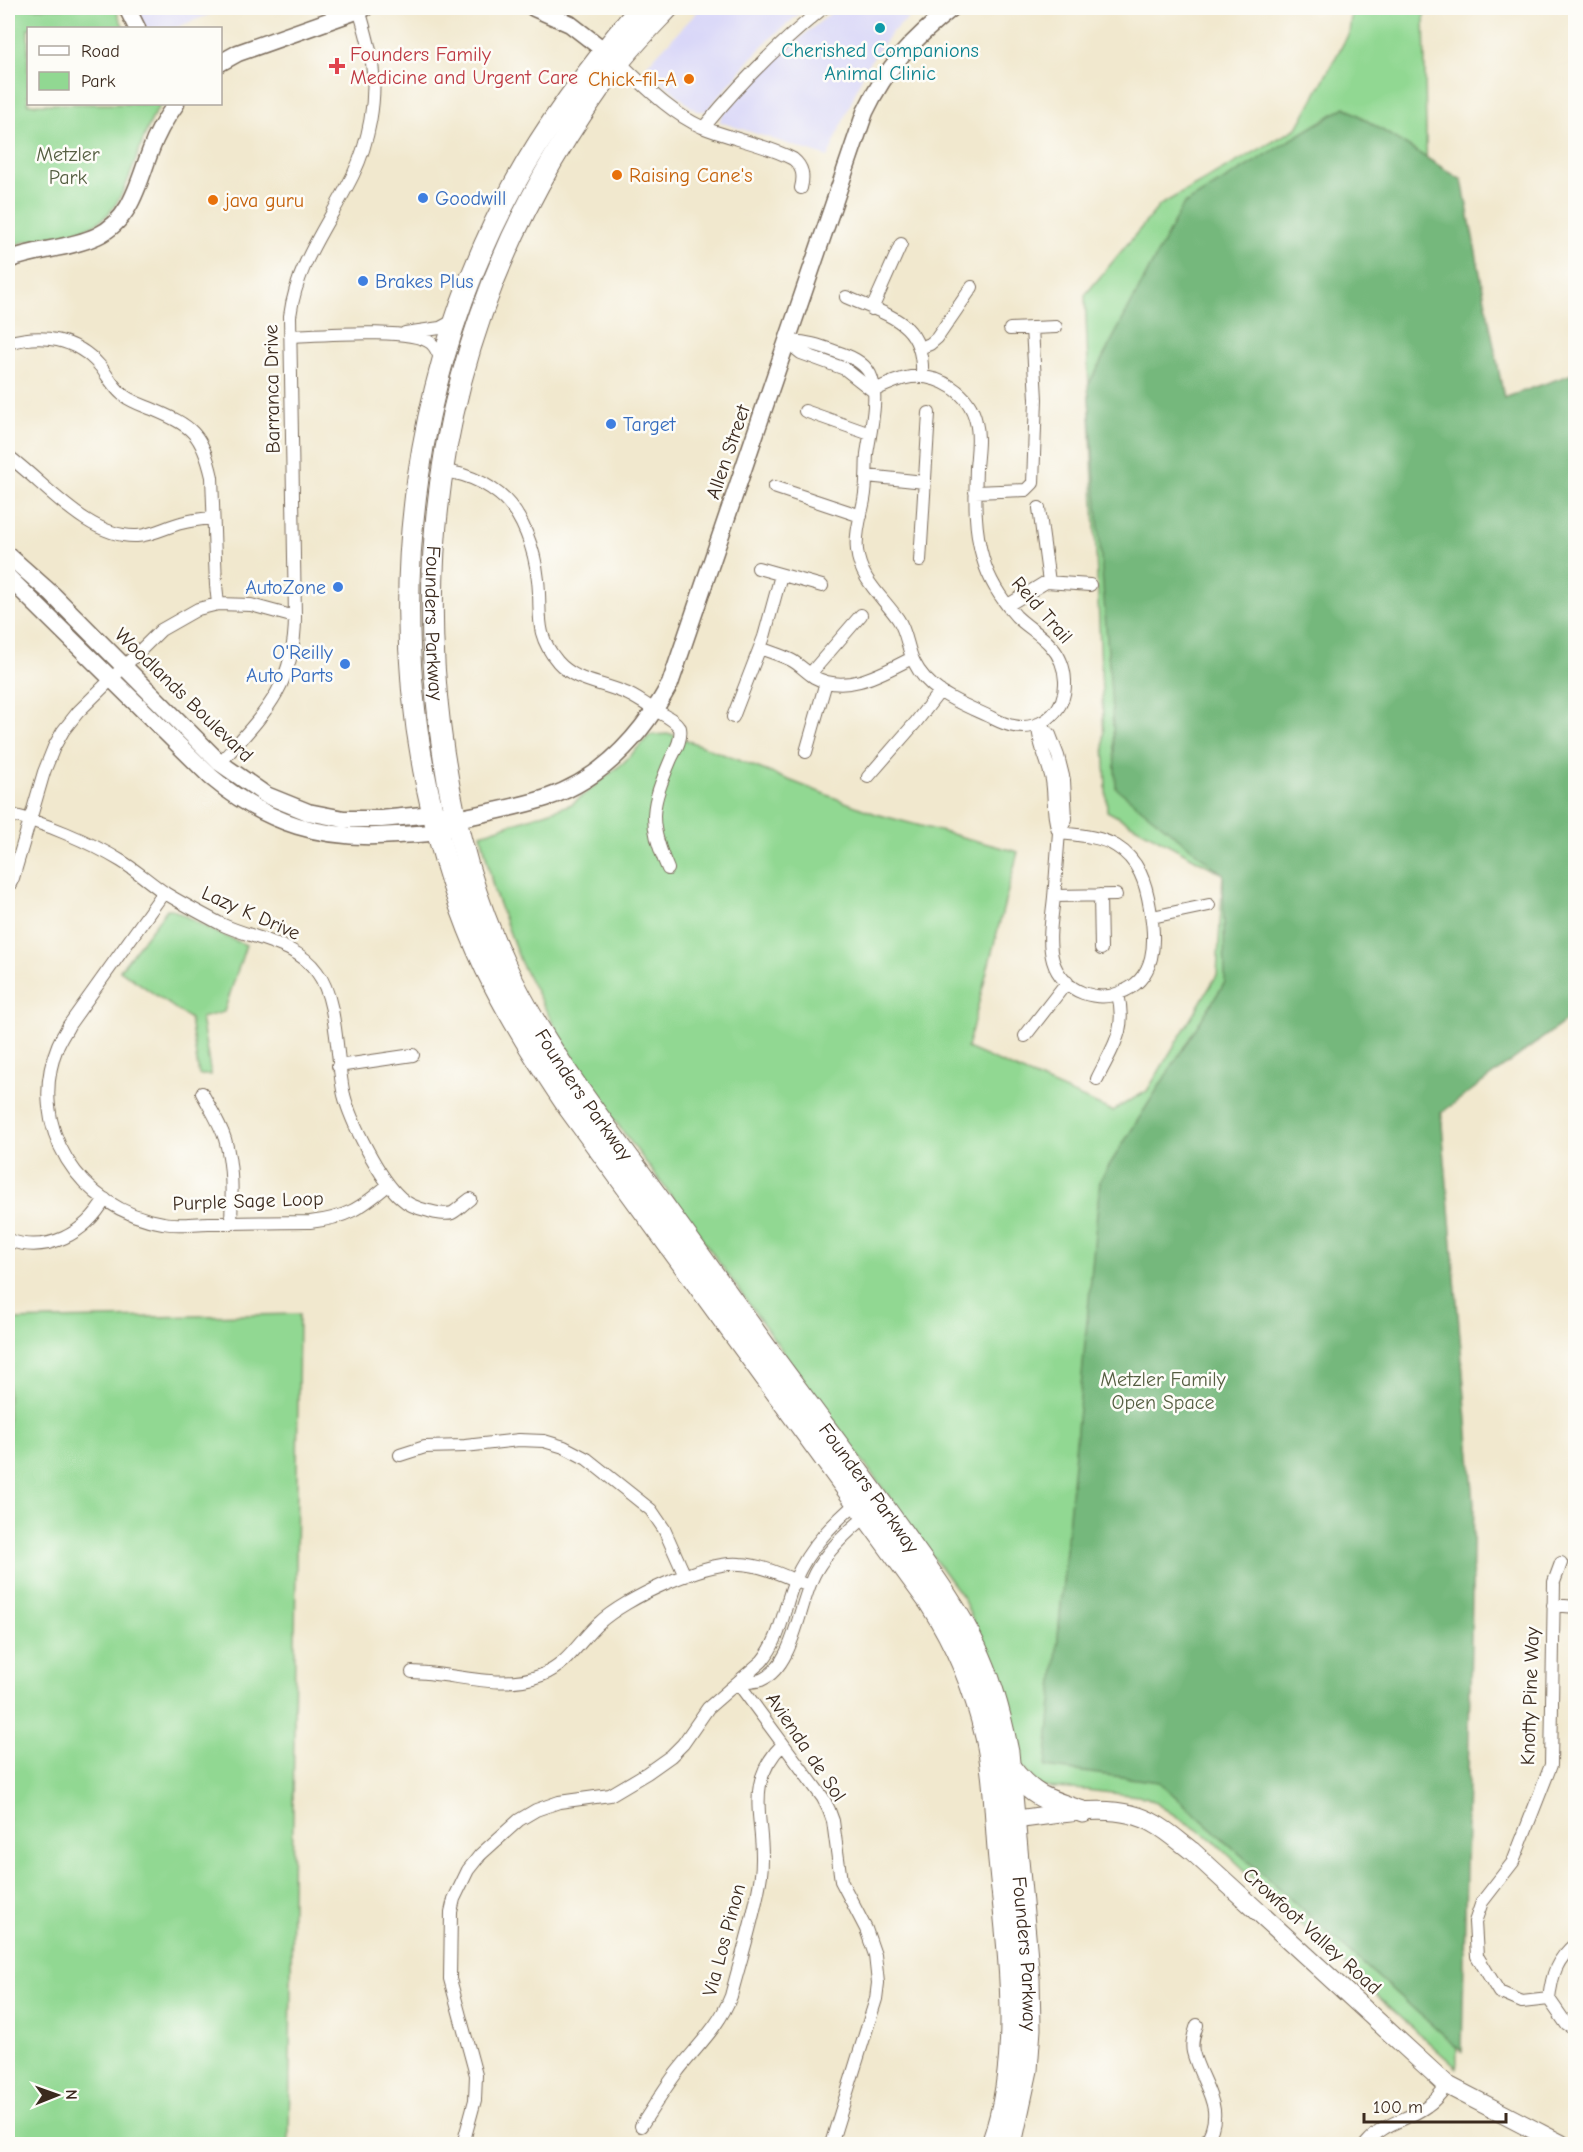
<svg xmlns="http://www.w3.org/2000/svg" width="1583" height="2152" font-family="'Comic Neue',sans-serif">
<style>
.built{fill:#d9d7f8}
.green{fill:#91d892;stroke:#668158;stroke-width:1.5}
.forest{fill:#74b87c;stroke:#58714d;stroke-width:1.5}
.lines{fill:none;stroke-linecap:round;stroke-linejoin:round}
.street-casing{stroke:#7b6c5c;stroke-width:14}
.secondary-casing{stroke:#7b6c5c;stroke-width:19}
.primary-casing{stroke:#7b6c5c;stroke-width:20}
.highway-casing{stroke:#7b6c5c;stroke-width:23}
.street{stroke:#fff;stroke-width:12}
.secondary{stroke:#fff;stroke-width:16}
.primary{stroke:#fff;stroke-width:18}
.highway{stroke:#fff;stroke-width:21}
.culture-dot{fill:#0f9aa8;stroke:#fdfcf7;stroke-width:2}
.health-dot{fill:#e0444e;stroke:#fdfcf7;stroke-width:2}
.food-dot{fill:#e8710a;stroke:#fdfcf7;stroke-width:2}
.shop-dot{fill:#3f7fe0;stroke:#fdfcf7;stroke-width:2}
.labels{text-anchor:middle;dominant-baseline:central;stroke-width:5;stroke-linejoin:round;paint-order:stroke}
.culture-label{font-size:20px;fill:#0d838f;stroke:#fdfcf7}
.health-label{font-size:20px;fill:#be3a42;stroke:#fdfcf7;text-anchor:start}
.food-label{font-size:20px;fill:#c56008;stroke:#fdfcf7;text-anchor:start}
.park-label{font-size:20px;fill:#555e41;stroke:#fdfcf7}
.shop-label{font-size:20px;fill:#366cbe;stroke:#fdfcf7;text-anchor:start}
.street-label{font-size:20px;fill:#3b2a1e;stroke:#fdfcf7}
</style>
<rect width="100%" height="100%" fill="#fdfcf7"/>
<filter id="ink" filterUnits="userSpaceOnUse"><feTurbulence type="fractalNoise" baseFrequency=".0167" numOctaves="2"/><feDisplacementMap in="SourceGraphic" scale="12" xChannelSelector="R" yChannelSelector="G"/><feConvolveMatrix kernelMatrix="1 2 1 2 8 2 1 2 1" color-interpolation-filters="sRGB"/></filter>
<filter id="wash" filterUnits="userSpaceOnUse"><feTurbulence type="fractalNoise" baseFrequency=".008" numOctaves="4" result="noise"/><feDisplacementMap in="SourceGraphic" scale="24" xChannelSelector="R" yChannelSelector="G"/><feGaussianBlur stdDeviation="1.35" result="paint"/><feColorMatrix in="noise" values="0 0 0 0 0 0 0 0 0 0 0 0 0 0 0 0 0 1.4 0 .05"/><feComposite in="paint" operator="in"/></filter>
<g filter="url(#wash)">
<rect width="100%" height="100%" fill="#f1e8ce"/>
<path class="built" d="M130,8H227L174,28H141Z
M701,8H806L764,44L706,111H696L645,67Z
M837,8H920L892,32L866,67L828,157L720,122L721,116L782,53Z"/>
<path class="green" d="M8,8H115L124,28H28V104H161C137,136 131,204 97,223C72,237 35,236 8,247Z
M1352,8H1424L1457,2068L1365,1985L1212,1839L1146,1797L1086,1790L1040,1787L1020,1766L994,1669L963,1598L809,1388L678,1205L597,1097L557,1031L521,963L494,891L481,834L572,804L623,763L650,735L671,734L876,814L1018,852L967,1048L1112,1111L1147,1091L1217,975L1223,874L1107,811L1085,295L1160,205L1297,128L1349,33Z
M167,909H172L215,932L246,945L224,1012L201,1018L211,1075H199L190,1019L120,970Z
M299,1314L289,2144H8V1320Z"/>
<path class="forest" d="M1345,107L1462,180L1504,398L1575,373V1014L1441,1113L1474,1503L1462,2052L1159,1782L1046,1767L1100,1180L1225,982L1223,874L1116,788L1111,693L1088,386L1183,205Z"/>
</g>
<g filter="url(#ink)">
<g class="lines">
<defs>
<path id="street" d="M619,62C645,86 669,112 702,127C731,139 765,144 793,159C803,167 804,176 801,188
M704,127C740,83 779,44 823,8
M846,297C889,316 925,321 922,377
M872,309L901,244
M1010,329L1056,327
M405,333L440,328L455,320
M290,336C318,335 411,327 431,343C437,348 439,356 442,363
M787,342C804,340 821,346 837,352C849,356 863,361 870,374C880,393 870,433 867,454C866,469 867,485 864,500C861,516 855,533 857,550C860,580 882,596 898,619C907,632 907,648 914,662C928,691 958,702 986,715C995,719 1004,725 1014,726C1027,729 1042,725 1052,715C1071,697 1068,665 1051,646C1041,634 1027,627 1016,616C1002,600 989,580 983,559C974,529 975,499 976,468C977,453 980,437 976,422C970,393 940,374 911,377C898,379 885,385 873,391
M787,342L801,353L845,369L873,391
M8,343C42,333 76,338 100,366C108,376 113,387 123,395C132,402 142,405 152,409C192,426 202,433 212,477L216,585L218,604
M920,348L930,344L937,338L972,287
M805,411L870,434
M8,456C45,483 88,538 137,536C153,535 166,527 181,523C191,520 202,519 213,518
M441,469C448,472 456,473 463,475C476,479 489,486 499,494C523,513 535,551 538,580C542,614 533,632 558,662C576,682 600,682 623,692C635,696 644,704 655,710C664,715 674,719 680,728C682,739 676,749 671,759C651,806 647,821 668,869
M867,476L924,482
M774,487L861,516
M975,492L1026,490L1033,483L1036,399L1032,328
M1039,508L1049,582
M920,561L929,413
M758,568L822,586
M1008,605L1046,582L1090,585
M760,648C770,652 781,655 791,660C799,664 806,672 814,677C847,695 882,673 912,658
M810,674L861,615
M733,717L764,637L781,575
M1038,724C1038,744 1048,761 1052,780C1055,798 1052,816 1059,833C1057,854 1056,876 1054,897C1052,918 1047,940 1053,961C1057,975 1069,988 1083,993C1095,997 1108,998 1119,993C1157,980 1156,941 1150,908C1146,883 1139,860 1116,846C1100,836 1077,835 1059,833
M1038,724L1050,735L1058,756L1064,780L1066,819L1059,833
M806,752L826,682
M220,763C263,715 295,686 295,617L290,316C297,262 330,222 353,175C369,142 377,99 372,63C370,45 364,27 359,9
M868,777L916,722L940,691
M8,814C43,822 90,842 121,861C136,870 150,883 165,893C183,904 202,914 221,924C252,939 296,942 317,972C338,999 336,1060 344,1095C351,1122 380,1180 401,1198C408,1205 420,1209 429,1211C435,1213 446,1215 452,1213C458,1210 464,1203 470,1199
M8,888L13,878L44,772L54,747L63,731L78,712L161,630L198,609L218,604L251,605L295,617
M164,892L69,1025C66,1031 61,1038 58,1045C25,1126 80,1210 163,1223C178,1226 194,1223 209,1223C243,1223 276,1222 310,1222C346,1218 361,1208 388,1185
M1100,895L1101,949
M1054,896L1116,895
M1152,917L1209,905
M1025,1036L1067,982
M338,1066L413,1055
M1097,1079C1113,1046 1127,1032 1118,994
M202,1093C210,1108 220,1123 225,1139C233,1166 232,1194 231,1223
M8,1240C47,1254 85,1234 105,1199
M400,1455L425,1447L465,1446L519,1440L544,1441L564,1447L587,1459L651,1510L664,1529L685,1576
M1561,1563L1554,1582L1551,1765L1513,1862L1482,1902L1475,1922L1477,1956L1499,1992L1522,2002L1549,1999L1567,2025L1576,2030
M1553,1605L1576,1607
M412,1672C454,1673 501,1691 542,1675C568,1665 580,1640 599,1623C624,1599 705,1561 740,1564C764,1565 786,1577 809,1586
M738,1683L823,1798L829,1810L833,1821L841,1881L866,1929L875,1955L878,1983L876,1999L831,2144
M738,1683C746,1682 754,1682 761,1680C795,1666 799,1600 816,1571C829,1548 849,1530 869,1514
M1549,1999C1552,1974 1556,1960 1576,1943
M1197,2025C1194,2034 1191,2043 1193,2052C1202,2087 1228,2107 1205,2144
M641,2126C653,2108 664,2089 677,2072C697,2046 719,2027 731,1996C741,1957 755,1916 761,1875C768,1825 740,1787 783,1744
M463,2144L475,2100L476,2075L450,1979L451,1912L454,1899L468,1870L480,1855L519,1820L536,1810L559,1802L610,1795L647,1773L671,1756L683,1744L708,1708L762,1661C782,1637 783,1608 795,1580C809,1547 834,1522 861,1499
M1366,2144C1385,2121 1405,2122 1427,2106C1436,2100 1441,2093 1447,2085"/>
<path id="secondary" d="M127,8L137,28
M534,8L570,24L614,58
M220,63L238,53L365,8
M8,260C36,249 69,249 97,236C131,220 138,184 150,152C156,135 165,119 176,104
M8,555L52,594L220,763L266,795L308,812L344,819H381L433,814L443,816
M8,577L211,777C267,824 324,841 396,835C409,834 426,835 437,831C446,828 452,820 461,818C489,812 518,807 546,798C603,779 642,735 670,684L865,112C887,66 913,39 952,8"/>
<path id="primary" d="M1000,1821C1048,1818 1111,1798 1155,1824C1168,1831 1180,1842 1192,1851L1447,2085L1561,2144"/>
<g id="highway">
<path d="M640,8C593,63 550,119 515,183C416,366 385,583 427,787C440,849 459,912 486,969C510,1018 539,1063 569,1108L930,1603C957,1645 975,1689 986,1737C995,1777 995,1819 999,1860C1008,1954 1024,2053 992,2144"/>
<path id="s1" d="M668,8C650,27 631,46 615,67C468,261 410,487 440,728C450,809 470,890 505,965C541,1043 594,1111 645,1180C688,1238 730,1298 772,1356C819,1420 868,1483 913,1548C936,1580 959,1612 976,1648C992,1680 1001,1717 1008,1752L1029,1979L1030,2029L1027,2070L1011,2144"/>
<path d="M1009,1766C1032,1797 1047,1800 1083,1812"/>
</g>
</defs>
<use href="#street" class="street-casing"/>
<use href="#secondary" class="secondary-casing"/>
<use href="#primary" class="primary-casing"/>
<use href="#highway" class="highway-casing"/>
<use href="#street" class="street"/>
<use href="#secondary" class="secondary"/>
<use href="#primary" class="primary"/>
<use href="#highway" class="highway"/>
</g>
</g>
<circle class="culture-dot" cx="880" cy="28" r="6"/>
<path class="health-dot" d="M334 57h6v6h6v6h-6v6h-6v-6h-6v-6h6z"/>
<g class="food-dot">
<circle cx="689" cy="79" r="6"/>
<circle cx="617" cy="175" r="6"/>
<circle cx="213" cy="200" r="6"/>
</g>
<g class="shop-dot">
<circle cx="423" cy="198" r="6"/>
<circle cx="363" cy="281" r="6"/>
<circle cx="611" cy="424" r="6"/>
<circle cx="338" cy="587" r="6"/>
<circle cx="345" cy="664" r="6"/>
</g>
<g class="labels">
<g class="culture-label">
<text x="880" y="50">Cherished Companions<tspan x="880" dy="23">Animal Clinic</tspan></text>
</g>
<g class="health-label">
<text x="350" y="54">Founders Family<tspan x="350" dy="23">Medicine and Urgent Care</tspan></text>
</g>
<g class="food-label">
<text x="677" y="79" text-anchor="end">Chick-fil-A</text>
<text x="629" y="175">Raising Cane's</text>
<text x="225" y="200">java guru</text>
</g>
<g class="park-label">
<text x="68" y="154">Metzler<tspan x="68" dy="23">Park</tspan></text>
<text x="1163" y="1379">Metzler Family<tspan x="1163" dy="23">Open Space</tspan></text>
</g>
<g class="shop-label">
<text x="435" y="198">Goodwill</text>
<text x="375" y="281">Brakes Plus</text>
<text x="623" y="424">Target</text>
<text x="326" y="587" text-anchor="end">AutoZone</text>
<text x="333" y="652" text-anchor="end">O'Reilly<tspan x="333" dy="23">Auto Parts</tspan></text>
</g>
<g class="street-label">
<text transform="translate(272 389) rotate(-91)">Barranca Drive</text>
<text transform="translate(728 452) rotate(-71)">Allen Street</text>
<text transform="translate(1042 610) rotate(49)">Reid Trail</text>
<text stroke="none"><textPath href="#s1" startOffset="676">Founders Parkway</textPath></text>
<text transform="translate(184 695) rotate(44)">Woodlands Boulevard</text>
<text transform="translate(251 913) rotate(24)">Lazy K Drive</text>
<text stroke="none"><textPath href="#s1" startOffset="1180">Founders Parkway</textPath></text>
<text transform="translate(248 1201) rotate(-2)">Purple Sage Loop</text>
<text stroke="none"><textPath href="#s1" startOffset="1666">Founders Parkway</textPath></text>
<text transform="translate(1530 1696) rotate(-88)">Knotty Pine Way</text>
<text transform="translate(806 1747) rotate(56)">Avienda de Sol</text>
<text transform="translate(1312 1931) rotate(42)">Crowfoot Valley Road</text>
<text transform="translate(724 1940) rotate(-75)">Via Los Pinon</text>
<text stroke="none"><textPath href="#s1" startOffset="2170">Founders Parkway</textPath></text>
</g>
</g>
<rect width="1583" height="2152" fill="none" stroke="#fdfcf7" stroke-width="30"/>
<rect x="27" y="27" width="195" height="78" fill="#fdfcf7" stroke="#afa8a0" stroke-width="1.5"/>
<rect x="39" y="46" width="30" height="9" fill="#ffffff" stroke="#afa8a0" stroke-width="1.5"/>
<text x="81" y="57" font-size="18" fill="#3b2a1e">Road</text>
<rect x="39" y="72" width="30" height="18" fill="#91d892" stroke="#afa8a0" stroke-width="1.5"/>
<text x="81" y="87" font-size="18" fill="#3b2a1e">Park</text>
<g transform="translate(57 2095) rotate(89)" stroke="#fdfcf7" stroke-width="4.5" paint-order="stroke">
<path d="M0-4.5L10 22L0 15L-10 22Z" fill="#3b2a1e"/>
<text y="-9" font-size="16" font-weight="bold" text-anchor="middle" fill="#3b2a1e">N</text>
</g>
<path d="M1364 2113v9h142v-9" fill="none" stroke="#3b2a1e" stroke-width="3"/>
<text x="1373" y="2113" font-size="18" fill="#3b2a1e" stroke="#fdfcf7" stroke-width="4.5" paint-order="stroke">100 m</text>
</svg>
